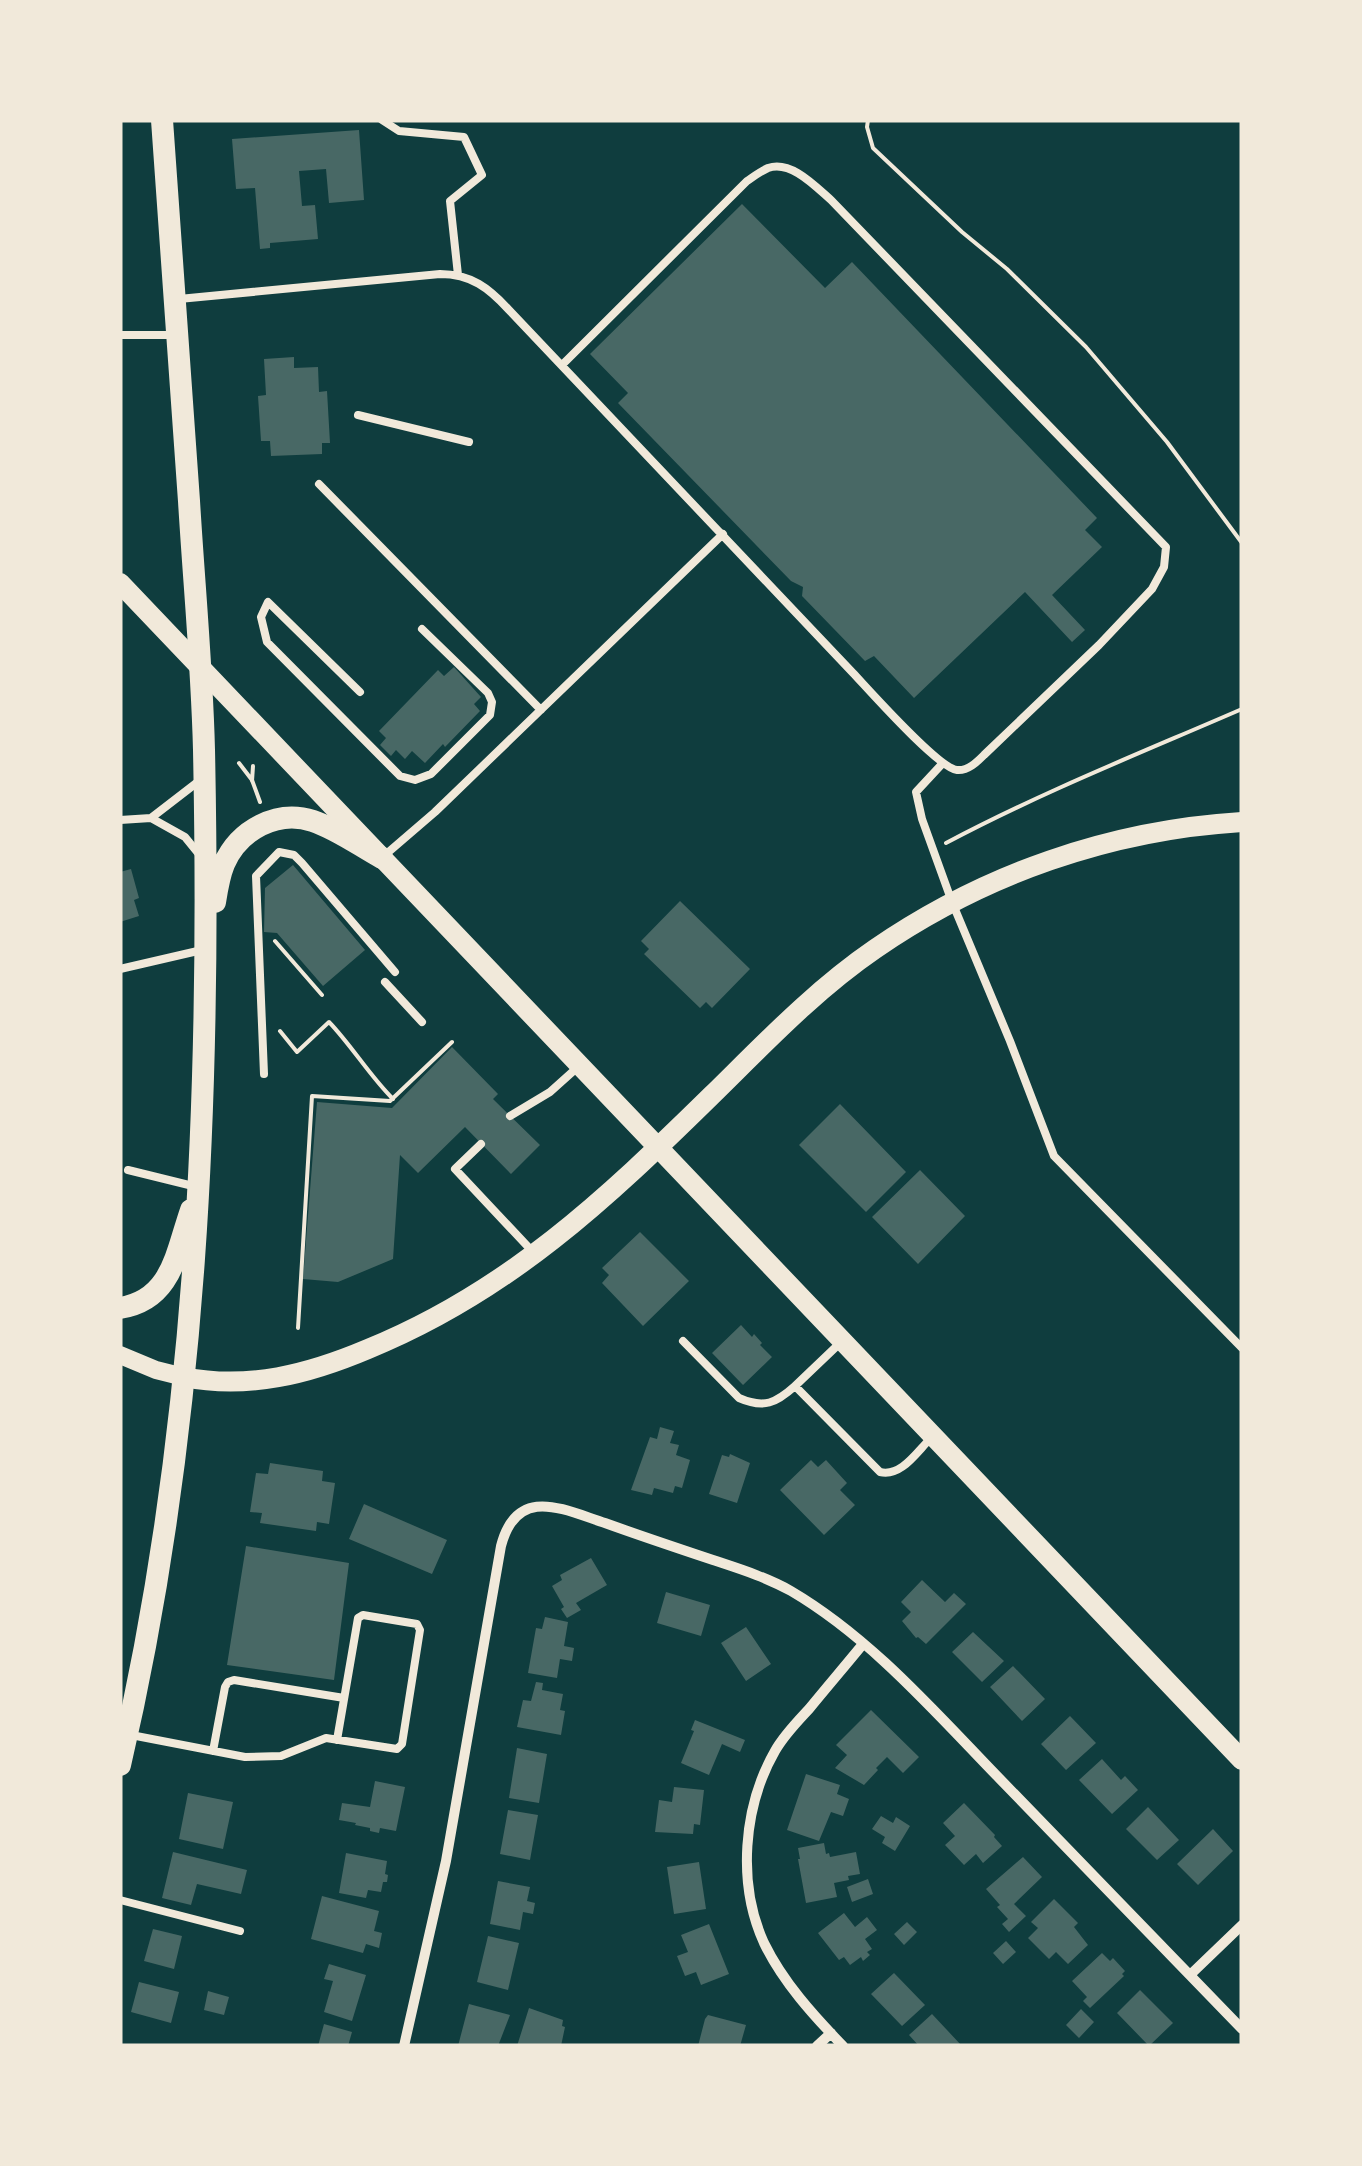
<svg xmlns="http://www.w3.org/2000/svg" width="1362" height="2166" font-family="Ubuntu,sans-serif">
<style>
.building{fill:#486865}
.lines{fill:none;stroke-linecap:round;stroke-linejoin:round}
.path{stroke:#f1e9da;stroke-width:4}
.service{stroke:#f1e9da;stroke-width:8}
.minor{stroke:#f1e9da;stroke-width:10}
.tertiary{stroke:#f1e9da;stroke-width:18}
.secondary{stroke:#f1e9da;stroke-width:20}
.primary{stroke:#f1e9da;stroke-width:22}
</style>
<rect width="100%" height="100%" fill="#0f3d3e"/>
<path class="building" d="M359,130L364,200L329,203L326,169L299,171L302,206L315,205L318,239L270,243V248L260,249L255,188L236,189L232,139Z
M742,204L825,288L852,262L1097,518L1085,530L1102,547L1052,595L1085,630L1072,642L1025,592L914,698L874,656L865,661L802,596L803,587L791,581L618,403L628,393L590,354Z
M294,357V368L318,367L319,392L327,391L330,443H322V454L271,456L270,441H261L258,396L266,395L264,359Z
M454,667L481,697L474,704L480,711L445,747L443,744L425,763L412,751L405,759L396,750L391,756L380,745L386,738L379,731L438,670L444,676Z
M293,865L365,950L323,986L277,933L264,932L265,888Z
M131,869L139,898L134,900L139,916L120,922V872Z
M680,901L750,969L712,1008L706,1002L700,1008L644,954L649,949L641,941Z
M452,1047L498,1094L493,1099L540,1145L511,1174L465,1127L418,1173L400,1155L393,1259L338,1282L303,1279L317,1102L392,1108Z
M840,1104L906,1172L866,1212L799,1145Z
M920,1170L965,1216L918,1264L872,1217Z
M640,1232L689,1281L643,1326L602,1283L609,1275L602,1268Z
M741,1325L752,1337L754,1334L762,1343L760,1345L772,1357L743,1385L712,1353Z
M660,1427L674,1431L670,1443L679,1445L676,1455L690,1460L682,1488L675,1486L673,1493L654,1488L652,1495L631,1490L650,1437L657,1439Z
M730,1454L750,1463L737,1503L709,1494L722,1455L729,1457Z
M811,1460L818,1467L826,1460L847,1483L840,1490L855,1505L824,1535L780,1490Z
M270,1463L323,1471L322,1481L335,1483L329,1524L317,1522L316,1531L260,1523L262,1513L250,1512L256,1473L268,1474Z
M364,1504L447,1540L432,1574L349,1539Z
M246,1546L349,1563L334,1680L227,1665Z
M591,1558L607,1585L576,1603L581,1610L567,1618L561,1609L564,1607L552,1586L562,1580L560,1575Z
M922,1580L945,1602L954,1593L966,1604L926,1644L918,1637L916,1638L902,1621L911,1612L901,1602Z
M666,1592L710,1605L701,1636L657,1623Z
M545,1617L568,1622L564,1646L574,1648L572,1661L560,1659L557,1678L528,1673L536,1628L542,1629Z
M746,1627L771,1664L746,1681L721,1643Z
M973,1632L1004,1661L982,1682L952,1652Z
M1013,1666L1045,1699L1022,1721L990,1687Z
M536,1682L543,1683L542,1690L563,1694L560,1710L565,1711L561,1735L517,1727L523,1700L531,1701Z
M871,1710L919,1757L903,1773L887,1757L876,1768L878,1770L864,1785L835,1768L847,1755L836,1745Z
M1070,1716L1096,1743L1066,1770L1041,1744Z
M695,1720L745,1740L740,1752L722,1744L709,1775L681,1763L694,1731L691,1730Z
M517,1748L547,1754L539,1803L509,1798Z
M1102,1759L1121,1780L1125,1776L1138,1790L1112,1814L1079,1780Z
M806,1774L840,1785L837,1794L849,1799L843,1816L831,1812L819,1841L787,1830Z
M375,1781L405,1787L396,1831L380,1828L379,1833L370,1831V1828L355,1825L356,1823L339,1820L342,1803L370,1807Z
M674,1787L704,1790L700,1825L694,1824L693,1834L655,1832L659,1800L672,1802Z
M188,1793L233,1802L223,1849L179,1839Z
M964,1803L995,1835L994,1837L1002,1846L983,1863L976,1854L964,1865L945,1845L955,1836L943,1823Z
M1148,1807L1179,1840L1157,1860L1126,1829Z
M508,1810L538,1815L530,1860L500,1854Z
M881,1816L893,1823L896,1817L910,1826L895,1851L882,1843L885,1837L872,1829Z
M1213,1829L1233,1851L1198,1885L1177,1864Z
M824,1843L826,1854L829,1853L830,1857L856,1852L860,1874L848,1876L849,1880L834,1883L837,1897L806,1903L798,1859H800L798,1848Z
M173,1852L247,1870L241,1894L197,1884L191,1905L162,1898Z
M346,1853L387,1861L385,1874L388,1875L387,1882H383L381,1892L368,1890L366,1898L339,1893Z
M1023,1857L1042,1877L1014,1904L1026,1916L1009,1932L1002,1924L1008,1919L997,1907L1000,1905L986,1889Z
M699,1862L706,1909L674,1914L667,1867Z
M868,1879L873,1894L852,1902L847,1887Z
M498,1881L530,1887L527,1901L535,1903L533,1914L523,1912L520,1930L490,1924Z
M322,1896L379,1911L374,1931L382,1933L379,1948L366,1944L363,1953L311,1939Z
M1054,1899L1078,1923L1074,1927L1088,1945L1068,1964L1056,1952L1049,1959L1028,1938L1038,1928L1031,1922Z
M844,1913L855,1927L867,1917L877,1930L865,1939L872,1949L867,1952L870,1955L863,1961L861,1957L850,1965L844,1957L839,1960L818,1933Z
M907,1922L917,1932L904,1945L894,1934Z
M709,1924L729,1974L701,1985L696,1972L685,1976L677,1956L688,1952L681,1935Z
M153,1929L182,1936L174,1969L144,1961Z
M488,1936L519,1943L508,1990L477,1982Z
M1006,1941L1016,1952L1003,1964L993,1953Z
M1102,1953L1110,1961L1113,1958L1125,1971L1122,1974L1124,1976L1090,2008L1083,2001L1087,1997L1072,1981Z
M329,1964L366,1975L352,2021L324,2012L333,1981L324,1979Z
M894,1973L925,2005L902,2026L871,1994Z
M139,1982L179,1992L171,2023L131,2012Z
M1140,1990L1173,2023L1149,2046L1117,2013Z
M208,1991L229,1997L224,2015L204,2010Z
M469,2004L510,2015L498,2046H458Z
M529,2008L563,2020L562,2026L565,2027L561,2046H517Z
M1081,2009L1094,2022L1079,2038L1066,2025Z
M932,2014L962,2046H919L909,2035Z
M708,2015L746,2025L740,2046H698L705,2019Z
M324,2024L352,2032L348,2046H318Z"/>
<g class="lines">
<path class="path" d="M868,120L867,127L873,148L962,232L1007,269L1086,347L1167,442L1242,543
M239,763L252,780L260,802
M252,781L253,766
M946,843C1042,792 1143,752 1242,709
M275,941L322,995
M280,1031L297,1052L329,1022C352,1046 369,1075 393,1099
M298,1328L312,1096L390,1101L452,1042"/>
<path class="service" d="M382,120L399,131L464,137L482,175L450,201L458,275
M179,299L440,274C471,274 489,288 509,310L853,673C870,691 938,768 957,770C968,771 977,762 984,755L1099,645L1152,589L1164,567L1166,547L831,200C815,186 791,160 768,168C761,171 753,177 747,181L562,365
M120,335H175
M358,415L469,442
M319,484L541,710
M360,692L268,602L261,617L267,642L400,776L415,780L431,774L490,715L492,702L488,693L422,629
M942,764L916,792L922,819L952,902L1010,1041L1054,1156L1242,1348
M151,818L199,781
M120,820L151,818L185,837L198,853
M385,855L435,812L723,534
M120,969L202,950
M385,982L422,1022
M264,1074L256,876L279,852L294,855L302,863L395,972
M510,1116L550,1092L579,1066
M481,1144L455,1169L532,1251
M128,1170L197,1187
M683,1341L739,1398C764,1409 776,1403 795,1386
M839,1344L795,1386L880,1472C901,1477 916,1453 930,1439
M131,1735L245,1757L281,1756L326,1738L397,1749L402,1744L420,1630L417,1624L363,1615L358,1618L337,1740
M213,1751L225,1687L228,1682L234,1680L344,1698
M120,1900L240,1931"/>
<path class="minor" d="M1190,1975L1242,1925
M404,2046L446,1861L501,1546C517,1485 562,1509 605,1523C641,1536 677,1548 713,1560C740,1569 766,1577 791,1591C871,1638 935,1712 999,1778C1080,1862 1161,1945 1242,2029
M817,2046L831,2033
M843,2046C813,2015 783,1982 764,1943C737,1884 743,1807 775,1751C784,1735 797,1722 809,1709C827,1687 845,1666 863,1644"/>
<path class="tertiary" d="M120,1355L156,1370L184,1377"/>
<path class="secondary" d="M120,583L1242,1760
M184,1377C248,1390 309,1374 368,1349C508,1292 606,1199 712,1095C764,1044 815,990 875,949C984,874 1110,830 1242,822"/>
<path class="primary" d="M215,902C217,889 219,876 224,864C239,830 277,809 313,821C337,829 360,846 382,858
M120,1308C172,1300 176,1253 191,1210
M120,1765C198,1432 211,1090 204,750C202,667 194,584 189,501C179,374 170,247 162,120"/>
</g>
<rect width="1362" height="2166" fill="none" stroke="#f1e9da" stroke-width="245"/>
</svg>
